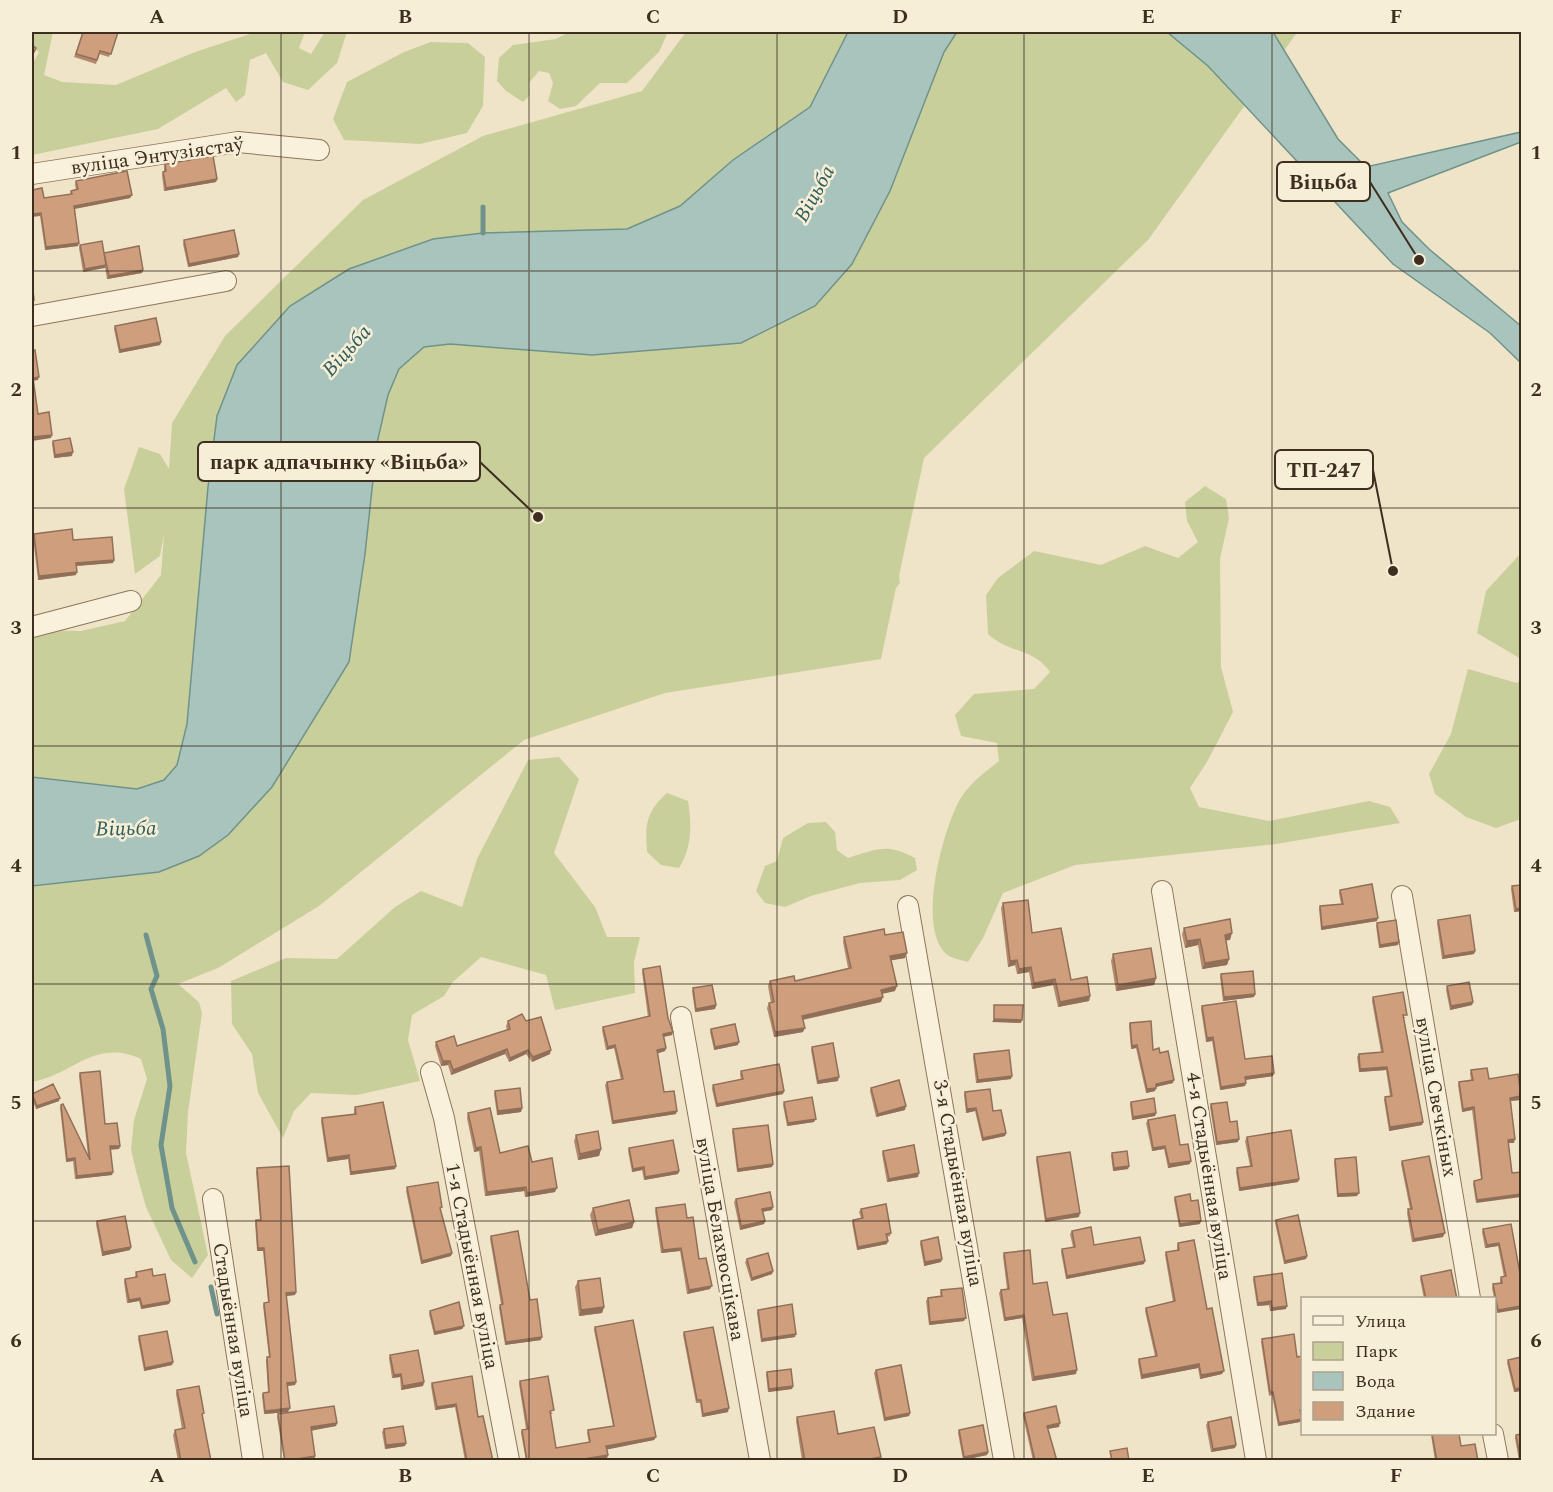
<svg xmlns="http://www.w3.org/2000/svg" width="1553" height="1492" font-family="Spectral,serif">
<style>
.green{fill:#c9cf9b}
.water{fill:#a9c4bc;stroke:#6f938a;stroke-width:1.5}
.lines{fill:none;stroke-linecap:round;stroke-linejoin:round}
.stream{stroke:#6f938a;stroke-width:5}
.minor-casing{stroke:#8d765c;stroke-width:22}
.minor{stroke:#faf1dc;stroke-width:20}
.wall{fill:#b2896c}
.shaded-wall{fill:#916f58}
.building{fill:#cf9f7d;stroke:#916f58;stroke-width:1.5}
.grid{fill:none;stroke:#3d2e20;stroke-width:1.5;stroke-opacity:0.55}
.labels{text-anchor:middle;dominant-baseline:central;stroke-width:5;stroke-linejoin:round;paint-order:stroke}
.street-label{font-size:20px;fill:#3d2e20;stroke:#f7eed8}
.water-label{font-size:21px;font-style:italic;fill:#2f5d5a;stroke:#f7eed8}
.leader{fill:none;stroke:#3d2e20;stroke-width:2}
.callout-dot{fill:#3d2e20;stroke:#f7eed8;stroke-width:2}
.callout{fill:#f7eed8;stroke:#3d2e20;stroke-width:2}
.callout-label{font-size:21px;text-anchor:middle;font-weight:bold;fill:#3d2e20}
.neatline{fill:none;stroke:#3d2e20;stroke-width:2}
.grid-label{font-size:20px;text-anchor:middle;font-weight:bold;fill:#3d2e20}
</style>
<rect width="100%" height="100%" fill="#f0e4c8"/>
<path class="green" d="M32,32H53L44,75L62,82L116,85L195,52L256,32H305L299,48L311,54L325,32H347L337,63L308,90L283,82L266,53L250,60L245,95L236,102L226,88L158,129L32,155V65L39,52L32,46Z
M569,32H668L659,52L627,83H600L576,106L560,109L548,101L553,83L549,73L539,71L529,83L530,95L523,102L506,91L497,81L499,58L513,45L556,39Z
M686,32H1296V34L1148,240L924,458L899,576L900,583L896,588L881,659L665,693L524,740L319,906L218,968L178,984L199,1002L202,1013L188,1112L186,1153L208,1255L192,1278L171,1260L146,1207L136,1171L131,1149L134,1120L147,1079L141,1059C94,1038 73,1075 32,1082V630L81,631L125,621L161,575L164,534L160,556L135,574L124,489L139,447L160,454L169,469L172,423L225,336L363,200L483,136L642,91Z
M431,42L468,43L485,57L483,106L467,133L420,144L344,140L333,119L347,82L404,52Z
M1205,486L1226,499L1229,518L1220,559L1221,667L1233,712L1207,762L1190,788L1199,807L1269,821L1369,801L1390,807L1400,823L1276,844L1075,865L1003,893L983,938L968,962C961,960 951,958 946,954C917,927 942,834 958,803C968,784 983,774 999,761L997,743L961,736L955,715L974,694L1034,689L1050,672C1034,648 1010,654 988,634L986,595L998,578L1034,551L1101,565L1145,546L1178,558L1198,542L1187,521L1185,502Z
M1521,553V659L1477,633L1486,591Z
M1468,669L1517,683L1521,679V819L1496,828L1466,817L1435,794L1429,774L1451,734Z
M559,757L579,779L554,853L595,907L607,937H640L634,962L635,993L555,1010L546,975L481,957L453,982L444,996L412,1015L408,1040L420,1081L357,1095L311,1093L294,1111L283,1138L258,1093L252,1054L232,1024L231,981L286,958L337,959L395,907L421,891L462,907L477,859L528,760Z
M667,793L688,801C692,824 692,848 679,868L661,865L647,852C645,824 646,812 667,793Z
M826,822L835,832L837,850L848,858C878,849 886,843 915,858L917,870L900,880L860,883L811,896L785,907L765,903L756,891L765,866L777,861L783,838L808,823Z"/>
<path class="water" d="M848,32H957L944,52L890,191L852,264L815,306L741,343L592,355L450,344L424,347L399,369L388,395L377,443L365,554L349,662L272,787L228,835L199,856L159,872L32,886V777L137,789L164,780L177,765L187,724L208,487L217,416L237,365L290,306L349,269L433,239L483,233L627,229L680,206L733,160L810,107Z
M1167,32H1273L1338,139L1366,167L1521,132V142L1388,193L1402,222L1429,249L1521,326V363L1490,333L1393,264L1208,66Z"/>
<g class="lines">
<path class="stream" d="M483,233V207
M146,935L157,976L151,989L163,1029L170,1086L161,1145L172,1208L195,1262
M211,1287L217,1314"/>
<defs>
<path id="minor" d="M32,174L238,142L319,150
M32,316L226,281
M32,627L131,601
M1162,891L1256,1460
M1402,896L1470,1298
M908,906L1004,1460
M681,1017L760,1460
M431,1072L444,1118L509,1460
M213,1199L253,1460
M1493,1434L1498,1460"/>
</defs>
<use href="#minor" class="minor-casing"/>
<use href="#minor" class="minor"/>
</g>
<path class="wall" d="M83,32H118L109,57L99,54L96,64L74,57Z
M165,164L217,179L216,182L164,191L162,175L163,172L164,171V167Z
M76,181L132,195L130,198L75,209L78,246L45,250L40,216L44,198L70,194L71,191L76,190L75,184Z
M184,240L239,254L238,257L188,267L183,244Z
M80,245L104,253L143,270L142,273L107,279L105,267L83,272L79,248Z
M115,326L161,342L160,345L119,353L114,329Z
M53,441L72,456L54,458L52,444Z
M34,534L73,540L114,560L113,563L76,566V575L38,580L33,537Z
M1521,885V911L1514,912L1511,889L1512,886Z
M1340,890L1377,921L1321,930L1319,909L1320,906L1341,904L1339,893Z
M1003,903L1032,933L1071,980L1090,996L1089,1001L1058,1007L1053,985L1032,989L1029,972L1017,974L1015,965L1008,967L1001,908Z
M1438,920L1475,951L1474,954L1442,959L1437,923Z
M1377,923L1398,945L1379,948L1376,926Z
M1184,928L1230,940H1226L1229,959L1227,965L1202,969L1198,945L1185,948L1182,934Z
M885,935L905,958L891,960L895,991L882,994L881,1002L803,1020V1032L774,1037L767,1008L769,1003H771L768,986L770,981H795L848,968L843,942L844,937Z
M1113,954L1156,978L1154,985L1116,991L1111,961Z
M643,969L668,1018L672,1035L664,1037L666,1048L665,1051L657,1053L664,1092L676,1114L612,1124L605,1085L607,1082L621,1080L614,1048L606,1050L602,1030L603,1027L648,1017L642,972Z
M1221,974L1255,994L1254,997L1223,1001L1220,977Z
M1447,986L1473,1002L1472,1005L1450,1010L1446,990Z
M693,988L716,1005L715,1009L695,1012L692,991Z
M1373,997L1406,1018H1404L1423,1122L1422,1125L1389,1131L1384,1100L1385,1097L1390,1096L1386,1070L1359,1072L1357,1057L1359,1054L1381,1052L1372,1001Z
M1202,1006L1245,1059L1274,1073L1273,1076L1245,1080L1246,1083L1245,1086L1220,1090L1212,1041L1206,1042L1201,1009Z
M508,1021L550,1054L532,1062L526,1054L509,1062L505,1054L451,1075L448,1065L441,1066L435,1046L436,1042L457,1046L507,1030L506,1026Z
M1130,1023L1153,1050L1160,1053L1173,1083L1156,1087L1155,1091L1146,1093L1136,1048L1131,1049L1129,1026Z
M711,1029L738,1045L714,1050L710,1032Z
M812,1047L838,1081L817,1084L811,1050Z
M974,1054L1011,1079L976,1083L973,1057Z
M1471,1070L1521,1096L1520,1100L1511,1101L1514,1143H1508L1476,1203L1473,1184L1474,1181L1481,1179L1472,1110L1462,1112L1458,1085L1459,1082L1471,1080L1470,1073Z
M741,1071L784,1091L783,1094L716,1107L712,1089L713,1085L741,1080L740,1074Z
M80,1073L105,1124L120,1146L119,1149H111L112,1175L75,1179L73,1161L66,1162L60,1108L61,1105L88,1156L79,1076Z
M871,1088L905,1110L876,1117L870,1091Z
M495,1091L522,1108L521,1112L497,1115L494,1094Z
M965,1092L993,1111L1006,1133L1005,1136L982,1141L975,1111L966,1113L964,1095Z
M32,1095L59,1101L36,1109L32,1099Z
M784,1102L814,1122L787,1126L783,1105Z
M1131,1102L1156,1113L1155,1116L1132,1120L1130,1105Z
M1211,1104L1230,1122L1238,1142L1216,1145L1210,1107Z
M355,1107L396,1166L395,1169L350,1175L348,1159L327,1162L321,1122L322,1118L354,1114V1110Z
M468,1113L500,1153L532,1162L555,1192L525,1197L524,1191L485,1196L479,1151L474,1152L467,1118Z
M1148,1120L1180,1145L1190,1164L1168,1168L1164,1149L1152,1151L1146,1123Z
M733,1129L773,1164L772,1167L737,1172L732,1132Z
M576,1135L601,1149L599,1156L578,1160L574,1141Z
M1247,1137L1299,1179L1298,1182L1239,1191L1236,1172L1237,1168L1250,1166L1245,1141Z
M629,1148L679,1171L678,1174L644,1180L642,1170L632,1172L628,1151Z
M883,1151L918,1177L887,1182L882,1154Z
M1112,1153L1129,1166L1128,1169L1113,1171L1111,1156Z
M1037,1157L1079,1217L1045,1222L1036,1160Z
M1335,1159L1357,1196L1337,1197L1334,1162Z
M1402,1161L1443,1237L1412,1242L1407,1213L1408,1209H1410L1401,1164Z
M257,1168L296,1292L295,1295L286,1296L296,1382L295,1385L287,1386L288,1412L264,1414L262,1396L263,1393L268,1392L266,1361L267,1357H269L263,1306L264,1303L268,1302L263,1251H257L255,1223L256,1220H260L256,1172Z
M407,1187L440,1210L452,1253L451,1256L421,1264L406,1191Z
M1175,1197L1200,1224L1179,1227L1174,1200Z
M736,1199L773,1207L772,1210L763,1212L765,1221L764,1224L740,1230L734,1202Z
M593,1208L634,1222L632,1228L595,1236L590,1215Z
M656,1208L687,1218L699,1259L710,1289L687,1294L680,1251L661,1253L655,1211Z
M861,1209L891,1233L890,1236L887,1237V1244L857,1250L852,1223L853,1220L861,1218L859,1212Z
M1276,1220L1307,1256L1306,1259L1284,1264L1275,1223Z
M97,1221L131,1247L130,1250L102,1256L96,1224Z
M1511,1224L1521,1279L1497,1313L1492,1288L1493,1284L1500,1283V1280L1501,1277H1504L1498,1246L1485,1248L1482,1232L1483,1229Z
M1072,1231L1094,1245L1144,1264L1066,1279L1061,1252L1062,1249L1073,1247L1070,1234Z
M491,1236L530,1300L541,1340L505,1345L499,1308L500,1305L501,1304L490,1239Z
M921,1241L942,1259L941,1262L924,1266L920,1244Z
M1178,1243L1207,1309L1222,1374L1200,1379L1198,1368L1141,1379L1138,1362L1139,1359L1155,1356L1145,1311L1146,1308L1173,1302L1165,1255L1166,1252L1177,1250V1246Z
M1004,1253L1033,1284L1053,1315L1076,1374L1032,1381L1022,1318L1004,1321L999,1293L1001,1290L1007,1289L1003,1256Z
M747,1259L773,1271L772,1274L751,1281L745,1262Z
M136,1272L153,1276L170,1301L169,1304L141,1309L139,1301L127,1303L124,1282L125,1279L135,1277Z
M1421,1276L1457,1299H1424L1420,1279Z
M1254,1277L1286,1309L1270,1311L1269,1305L1257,1306L1253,1280Z
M578,1281L604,1307L602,1313L579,1316L575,1287Z
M941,1290L964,1321L929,1325L926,1301L928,1298L941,1296L940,1293Z
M758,1310L795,1337L761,1342L757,1313Z
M430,1311L464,1326L462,1329L434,1335L429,1314Z
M595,1327L656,1437L654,1440L607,1449L608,1455L607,1458L590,1461H526L521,1433L522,1430L526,1429L519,1384L520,1381L553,1414H550L556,1448L589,1443L587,1433L588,1430L613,1426L594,1330Z
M684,1332L728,1412L702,1417L700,1403H696L683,1335Z
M139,1336L173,1362L172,1365L144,1371L138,1339Z
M1262,1339L1297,1357L1302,1413H1301L1300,1422L1278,1426L1272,1395L1269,1396L1261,1342Z
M390,1355L424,1382L423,1386L401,1390L400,1377L392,1378L389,1358Z
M1508,1360L1521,1391L1514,1392L1507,1363Z
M876,1370L910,1413L909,1416L884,1421L874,1373Z
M767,1372L793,1386L792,1389L768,1392L766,1375Z
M432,1383L478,1417L493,1461H465L455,1407L435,1410L431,1386Z
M177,1390L202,1417L211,1461H178L173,1435L175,1430L182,1429L176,1394Z
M1024,1413L1059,1427L1048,1429L1057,1461H1033L1023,1416Z
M278,1414L337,1423L336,1426L311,1430L315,1456L314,1460L284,1461L277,1417Z
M797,1417L838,1434L879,1461H802L796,1421Z
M1208,1422L1236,1445L1235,1448L1211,1452L1206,1425Z
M384,1429L406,1443L405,1446L385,1449L382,1432Z
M959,1430L988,1452L987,1455L963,1460L958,1433Z
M1431,1434H1432L1478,1461H1435L1431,1435Z
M1516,1435L1521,1461H1519L1515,1438Z"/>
<path class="shaded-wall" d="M217,179L216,182L164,191L166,188Z
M132,195L130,198L73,209L74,206Z
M41,213L40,216L32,217V214Z
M79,243L78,246L45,250L46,247Z
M239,254L238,257L188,267L189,264Z
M106,265L105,268L83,272L85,269Z
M143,270L142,273L107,279L109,276Z
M161,342L160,345L119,353L120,350Z
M39,377L38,380L32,381L33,378Z
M52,435L51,438L32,441V437Z
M73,452L72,456L54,458L55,455Z
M114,560L113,563L75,566L76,563Z
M77,572L76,575L38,580L39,576Z
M1521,908V911L1514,912L1516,909Z
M1378,918L1377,921L1321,930L1322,927Z
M1232,933L1230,940L1223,941L1225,935Z
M1200,939L1198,945L1185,948L1187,941Z
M1399,942L1398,945L1379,948L1380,945Z
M1475,951L1474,954L1442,959L1444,956Z
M907,953L905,958L888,961L890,956Z
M1229,959L1227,965L1202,969L1205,963Z
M1017,960L1015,965L1008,967L1010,961Z
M1031,967L1029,972L1017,974L1019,969Z
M1156,978L1154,985L1116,991L1118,985Z
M1055,979L1053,985L1032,989L1034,983Z
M897,986L895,991L880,994L881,990Z
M1255,994L1254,997L1223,1001L1224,997Z
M1090,996L1089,1001L1058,1007L1060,1002Z
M883,997L881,1002L800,1020L802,1016Z
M1473,1002L1472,1005L1450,1010L1451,1006Z
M716,1005L715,1009L695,1012L696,1009Z
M994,1019L1022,1020L1021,1023L992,1022Z
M805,1028L803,1032L774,1037L775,1032Z
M673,1032L672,1035L662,1037L663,1034Z
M1213,1037L1212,1041L1206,1042L1207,1038Z
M739,1042L738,1045L714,1050L715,1047Z
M615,1045L614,1048L606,1050L608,1047Z
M1137,1045L1136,1048L1131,1049L1132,1046Z
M666,1048L665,1051L656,1054L657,1050Z
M507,1049L505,1054L451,1075L453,1070Z
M528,1050L526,1054L509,1062L510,1058Z
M551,1050L550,1054L532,1062L533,1057Z
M443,1061H450L448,1065L441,1066Z
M1387,1067L1386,1070L1359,1072L1360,1069Z
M1274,1073L1273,1076L1244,1080L1245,1077Z
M1012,1076L1011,1079L976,1083L978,1080Z
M839,1077L838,1081L817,1084L818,1081Z
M1174,1080L1173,1083L1155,1087L1156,1084Z
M1246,1083L1245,1086L1220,1090L1221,1087Z
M1156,1088L1155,1091L1146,1093L1147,1089Z
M784,1091L783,1094L716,1107L717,1104Z
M1521,1096L1520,1100L1509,1101L1510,1098Z
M60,1098L59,1101L36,1109L37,1106Z
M906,1106L905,1110L876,1117L878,1114Z
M1474,1107L1472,1110L1462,1112L1463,1109Z
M522,1108L521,1112L497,1115L498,1111Z
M976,1108L975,1111L966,1113L967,1109Z
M677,1111L676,1114L612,1124L613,1121Z
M1156,1113L1155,1116L1132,1120L1133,1117Z
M816,1119L814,1122L787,1126L788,1123Z
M1423,1122L1422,1125L1389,1131L1390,1127Z
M1006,1133L1005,1136L982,1141L983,1138Z
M1239,1139L1238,1142L1216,1145L1217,1142Z
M1515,1139L1514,1143H1507L1508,1140Z
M110,1146H120L119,1149L109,1150Z
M1165,1146L1164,1149L1152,1151L1153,1148Z
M481,1147L479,1151L474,1152L476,1148Z
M601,1149L599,1156L578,1160L580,1154Z
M349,1155L348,1159L327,1162L328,1158Z
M75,1158L73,1161L66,1162L67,1159Z
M1191,1161L1190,1164L1168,1168L1169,1164Z
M773,1164L772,1167L737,1172L738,1169Z
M396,1166L395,1169L350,1175L351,1172Z
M1129,1166L1128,1169L1113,1171L1114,1168Z
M644,1167L642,1170L632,1172L633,1169Z
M679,1171L678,1174L644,1180L645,1177Z
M113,1172L112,1175L75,1179L77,1176Z
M919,1173L918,1177L887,1182L889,1179Z
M1299,1179L1298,1182L1239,1191L1240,1188Z
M526,1187L524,1191L485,1196L487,1192Z
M557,1188L555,1192L525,1197L527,1193Z
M1359,1193L1357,1196L1337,1197L1338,1194Z
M1521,1194V1197L1476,1203L1477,1200Z
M773,1207L772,1210L761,1212L762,1209Z
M1080,1213L1079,1217L1045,1222L1046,1219Z
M765,1221L764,1224L740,1230L741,1226Z
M1201,1221L1200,1224L1179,1227L1180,1224Z
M634,1222L632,1228L595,1236L598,1230Z
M1445,1233L1443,1237L1412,1242L1414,1239Z
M888,1241L887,1244L857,1250L858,1247Z
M1499,1243L1498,1246L1485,1248L1487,1245Z
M131,1247L130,1250L102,1256L103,1252Z
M258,1248H264L263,1251H257Z
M681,1248L680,1251L661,1253L663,1250Z
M452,1253L451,1256L421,1264L422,1261Z
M1307,1256L1306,1259L1284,1264L1285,1261Z
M942,1259L941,1262L924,1266L925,1262Z
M1145,1261L1144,1264L1066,1279L1067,1276Z
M773,1271L772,1274L751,1281L752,1278Z
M712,1286L710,1289L687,1294L689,1290Z
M296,1292L295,1295L285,1296L286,1293Z
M140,1298L139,1301L127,1303L129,1300Z
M170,1301L169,1304L141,1309L142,1306Z
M1271,1301L1269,1305L1257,1306L1258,1303Z
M1287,1306L1286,1309L1270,1311L1272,1308Z
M1521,1306V1309L1497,1313L1498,1310Z
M604,1307L602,1313L579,1316L581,1310Z
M1024,1315L1022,1318L1004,1321L1005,1318Z
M966,1318L964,1321L929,1325L930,1322Z
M464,1326L462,1329L434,1335L435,1332Z
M796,1334L795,1337L761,1342L762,1339Z
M542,1337L541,1340L505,1345L506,1342Z
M173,1362L172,1365L144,1371L145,1368Z
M1199,1364L1198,1368L1141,1379L1142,1375Z
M1077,1370L1076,1374L1032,1381L1034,1377Z
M1224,1371L1222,1374L1200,1379L1201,1375Z
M401,1374L400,1377L392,1378L394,1375Z
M296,1382L295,1385L286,1386L287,1383Z
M424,1382L423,1386L401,1390L403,1386Z
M793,1386L792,1389L768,1392L769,1389Z
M1521,1388V1391L1514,1392L1515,1389Z
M456,1404L455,1407L435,1410L437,1407Z
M290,1408L288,1412L264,1414L265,1411Z
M729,1408L728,1412L702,1417L703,1414Z
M910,1413L909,1416L884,1421L885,1418Z
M1302,1419L1300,1422L1278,1426L1279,1423Z
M337,1423L336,1426L310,1431L311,1427Z
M1060,1423L1059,1427L1046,1429L1047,1426Z
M656,1437L654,1440L605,1450L606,1446Z
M406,1443L405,1446L385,1449L386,1445Z
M1236,1445L1235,1448L1211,1452L1213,1449Z
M988,1452L987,1455L963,1460L964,1457Z
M608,1455L607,1458L590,1461H572Z
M315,1456L314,1460L308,1461H286Z
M881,1457L879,1461H860Z"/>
<path class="building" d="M83,32H118L111,54L100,51L97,60L76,54Z
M32,45L36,48L32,56Z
M213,156L217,179L166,188L163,172L166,171L165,164Z
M127,171L132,195L74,206L79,243L46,247L41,213L32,214V190L42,188L44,198L72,194L71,191L78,189L76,181Z
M234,230L239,254L189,264L184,240Z
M102,241L106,265L85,269L80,245Z
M139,246L143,270L109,276L104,253Z
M32,281L34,300H32Z
M156,318L161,342L120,350L115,326Z
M32,350H35L39,377L33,378L38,414L49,412L52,435L32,437Z
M70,438L73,452L55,455L53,441Z
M72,529L73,540L112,537L114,560L76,563L77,572L39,576L34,534Z
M1372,884L1378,918L1322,927L1320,906L1343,904L1340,890Z
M1521,885V908L1516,909L1512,886Z
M1028,900L1032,933L1061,928L1071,980L1087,977L1090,996L1060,1002L1055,979L1034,983L1031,967L1019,969L1017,960L1010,961L1003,903Z
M1470,915L1475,951L1444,956L1438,920Z
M1230,919L1232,933L1225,935L1229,959L1205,963L1200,939L1187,941L1184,928Z
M1396,920L1399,942L1380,945L1377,923Z
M884,929L885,935L903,932L907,953L890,956L897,986L881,990L883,997L802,1016L805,1028L775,1032L769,1003L774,1002L770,981L794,976L795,981L851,968L844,937Z
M1151,948L1156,978L1118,985L1113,954Z
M660,966L668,1018L673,1032L663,1034L666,1048L657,1050L664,1092L674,1091L677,1111L613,1121L607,1082L623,1079L615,1045L608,1047L603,1027L650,1016L643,969Z
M1253,971L1255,994L1224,997L1221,974Z
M1469,982L1473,1002L1451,1006L1447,986Z
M712,985L716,1005L696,1009L693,988Z
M1403,992L1407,1015H1403L1423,1122L1390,1127L1385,1097L1392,1096L1387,1067L1360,1069L1359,1054L1383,1052L1373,997Z
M1236,1001L1245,1059L1272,1056L1274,1073L1245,1077L1246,1083L1221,1087L1213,1037L1207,1038L1202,1006Z
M994,1005H1023L1022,1020L994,1019Z
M522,1014L526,1021L541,1017L551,1050L533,1057L528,1050L510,1058L507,1049L453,1070L450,1061H443L436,1042L454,1036L457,1046L510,1029L508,1021Z
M1151,1021L1153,1050L1159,1048L1160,1053L1168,1051L1174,1080L1156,1084V1088L1147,1089L1137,1045L1132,1046L1130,1023Z
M735,1024L739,1042L715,1047L711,1029Z
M833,1043L839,1077L818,1081L812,1047Z
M1009,1050L1012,1076L978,1080L974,1054Z
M779,1064L784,1091L717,1104L713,1085L743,1079L741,1071Z
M1487,1068L1489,1079L1518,1074L1521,1096L1510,1098L1515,1139L1508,1140L1512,1173L1521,1172V1194L1477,1200L1474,1181L1482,1179L1474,1107L1463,1109L1459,1082L1473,1080L1471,1070Z
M100,1071L105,1124L117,1123L120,1146H110L113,1172L77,1176L75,1158L67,1159L61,1105L63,1104L90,1160L80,1073Z
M899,1080L906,1106L878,1114L871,1088Z
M53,1084L60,1098L37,1106L32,1094Z
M520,1088L522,1108L498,1111L495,1091Z
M990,1089L993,1111L1001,1110L1006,1133L983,1138L976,1108L967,1109L965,1092Z
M812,1097L816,1119L788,1123L784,1102Z
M1154,1098L1156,1113L1133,1117L1131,1102Z
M383,1102L396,1166L351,1172L349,1155L328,1158L322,1118L356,1114L355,1107Z
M1227,1102L1230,1122L1237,1121L1239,1139L1217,1142L1211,1104Z
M490,1108L500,1153L528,1146L532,1162L552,1158L557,1188L527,1193L526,1187L487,1192L481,1147L476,1148L468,1113Z
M1175,1115L1180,1145L1188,1144L1191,1161L1169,1164L1165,1146L1153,1148L1148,1120Z
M768,1125L773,1164L738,1169L733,1129Z
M1291,1130L1299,1179L1240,1188L1237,1168L1252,1166L1247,1137Z
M598,1131L601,1149L580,1154L576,1135Z
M673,1140L679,1171L645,1177L644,1167L633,1169L629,1148Z
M914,1145L919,1173L889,1179L883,1151Z
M1127,1151L1129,1166L1114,1168L1112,1153Z
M1070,1152L1080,1213L1046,1219L1037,1157Z
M1429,1156L1445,1233L1414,1239L1408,1209H1412L1402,1161Z
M1356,1157L1359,1193L1338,1194L1335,1159Z
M289,1166L296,1292L286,1293L296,1382L287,1383L290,1408L265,1411L263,1393L269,1392L267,1357H270L264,1303L269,1302L264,1248H258L256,1220H261L257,1168Z
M438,1182L442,1207L440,1208L452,1253L422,1261L407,1187Z
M770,1192L773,1207L762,1209L765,1221L741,1226L736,1199Z
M1190,1194L1191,1201L1198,1200L1201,1221L1180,1224L1175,1197Z
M629,1200L634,1222L598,1230L593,1208Z
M685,1204L687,1218L693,1217L699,1259L706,1258L712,1286L689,1290L681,1248L663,1250L656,1208Z
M886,1204L891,1233L886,1234L888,1241L858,1247L853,1220L863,1218L861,1209Z
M1298,1215L1307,1256L1285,1261L1276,1220Z
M125,1216L131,1247L103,1252L97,1221Z
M1511,1224L1521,1279V1306L1498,1310L1493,1284L1502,1283L1501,1277L1506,1276L1499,1243L1487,1245L1483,1229Z
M1091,1227L1094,1245L1140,1237L1145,1261L1067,1276L1062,1249L1075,1247L1072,1231Z
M518,1231L530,1300L537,1299L542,1337L506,1342L500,1305L503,1304L491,1236Z
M938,1237L942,1259L925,1262L921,1241Z
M1194,1240L1207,1309L1212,1308L1224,1371L1201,1375L1199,1364L1142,1375L1139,1359L1157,1356L1146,1308L1175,1301L1166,1252L1179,1250L1178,1243Z
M1030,1250L1033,1284L1047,1282L1053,1315L1067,1313L1077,1370L1034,1377L1024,1315L1005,1318L1001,1290L1009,1289L1004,1253Z
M768,1253L773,1271L752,1278L747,1259Z
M152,1269L153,1276L165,1274L170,1301L142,1306L140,1298L129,1300L125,1279L137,1277L136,1272Z
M1451,1270L1457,1299H1426L1421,1276Z
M1282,1273L1287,1306L1272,1308L1271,1301L1258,1303L1254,1277Z
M600,1278L604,1307L581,1310L578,1281Z
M962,1288L966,1318L930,1322L928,1298L942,1296L941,1290Z
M459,1302L464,1326L435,1332L430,1311Z
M792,1304L796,1334L762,1339L758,1310Z
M633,1320L656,1437L606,1446L608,1455L572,1461H527L522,1430L528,1429L520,1381L548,1376L554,1410L550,1411L556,1448L590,1442L588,1430L614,1426L595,1327Z
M713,1327L729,1408L703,1414L701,1400H697L684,1332Z
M167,1331L173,1362L145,1368L139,1336Z
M1294,1334L1297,1357L1302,1356V1410H1300L1302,1419L1279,1423L1273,1392H1270L1262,1339Z
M418,1350L424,1382L403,1386L401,1374L394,1375L390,1355Z
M1521,1357V1388L1515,1389L1508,1360Z
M901,1365L910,1413L885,1418L876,1370Z
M791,1369L793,1386L769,1389L767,1372Z
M472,1376L478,1417L483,1416L493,1461H467L456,1404L437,1407L432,1383Z
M199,1386L204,1413L202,1414L211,1461H181L175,1430L185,1428L177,1390Z
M334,1406L337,1423L311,1427L315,1456L285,1461L278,1414Z
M1056,1406L1060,1423L1047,1426L1057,1461H1035L1024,1413Z
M834,1411L838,1434L874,1427L881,1457L860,1461H805L797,1417Z
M1231,1417L1236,1445L1213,1449L1208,1422Z
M983,1425L988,1452L964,1457L959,1430Z
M403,1426L406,1443L386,1445L384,1429Z
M1432,1434H1459L1461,1446L1475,1444L1478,1461H1437Z
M1521,1434V1461L1516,1435Z
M1127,1448L1129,1461H1112L1110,1451Z"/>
<path class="grid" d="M281,32V1460M529,32V1460M777,32V1460M1024,32V1460M1272,32V1460M32,271H1522M32,508H1522M32,746H1522M32,984H1522M32,1221H1522"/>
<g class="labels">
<g class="street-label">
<text transform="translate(157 156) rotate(-8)">вуліца Энтузіястаў</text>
<text transform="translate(1436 1097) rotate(80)">вуліца Свечкіных</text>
<text transform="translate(1209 1176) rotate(81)">4-я Стадыённая вуліца</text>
<text transform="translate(958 1183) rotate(80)">3-я Стадыённая вуліца</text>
<text transform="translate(720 1239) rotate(80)">вуліца Белахвосцікава</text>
<text transform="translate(472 1266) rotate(79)">1-я Стадыённая вуліца</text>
<text transform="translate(233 1330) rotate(81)">Стадыённая вуліца</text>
</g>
<g class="water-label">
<text transform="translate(815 194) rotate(-61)">Віцьба</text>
<text transform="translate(347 351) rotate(-48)">Віцьба</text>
<text transform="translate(126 829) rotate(-1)">Віцьба</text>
</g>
</g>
<path class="leader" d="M1419 260L1370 182M538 517L480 462M1393 571L1373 470"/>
<g class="callout-dot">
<circle cx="1419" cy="260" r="6"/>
<circle cx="538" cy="517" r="6"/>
<circle cx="1393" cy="571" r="6"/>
</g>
<g class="callout">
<rect x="1277" y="162" width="93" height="39" rx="6"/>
<rect x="198" y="442" width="282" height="39" rx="6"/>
<rect x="1275" y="450" width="98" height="39" rx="6"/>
</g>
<g class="callout-label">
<text x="1323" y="189">Віцьба</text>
<text x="339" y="469">парк адпачынку «Віцьба»</text>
<text x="1324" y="477">ТП-247</text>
</g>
<rect width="1553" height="1492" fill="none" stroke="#f7eed8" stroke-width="66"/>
<rect x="1301" y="1297" width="195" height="138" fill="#f7eed8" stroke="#ada18e" stroke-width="1.5"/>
<rect x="1313" y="1316" width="30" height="9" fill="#faf1dc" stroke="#ada18e" stroke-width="1.5"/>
<text x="1355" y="1327" font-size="18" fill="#3d2e20">Улица</text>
<rect x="1313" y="1342" width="30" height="18" fill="#c9cf9b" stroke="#ada18e" stroke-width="1.5"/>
<text x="1355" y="1357" font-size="18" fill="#3d2e20">Парк</text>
<rect x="1313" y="1372" width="30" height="18" fill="#a9c4bc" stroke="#ada18e" stroke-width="1.5"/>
<text x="1355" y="1387" font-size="18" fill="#3d2e20">Вода</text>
<rect x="1313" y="1402" width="30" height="18" fill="#cf9f7d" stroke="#ada18e" stroke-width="1.5"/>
<text x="1355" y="1417" font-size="18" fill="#3d2e20">Здание</text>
<rect x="33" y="33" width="1487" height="1426" class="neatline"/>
<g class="grid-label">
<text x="157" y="23">A</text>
<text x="405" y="23">B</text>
<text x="653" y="23">C</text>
<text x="900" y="23">D</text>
<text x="1148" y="23">E</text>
<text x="1396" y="23">F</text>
<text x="16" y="159">1</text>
<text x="1536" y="159">1</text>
<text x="16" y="396">2</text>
<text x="1536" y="396">2</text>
<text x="16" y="634">3</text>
<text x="1536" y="634">3</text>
<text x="16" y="872">4</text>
<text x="1536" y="872">4</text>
<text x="16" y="1109">5</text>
<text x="1536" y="1109">5</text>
<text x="16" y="1347">6</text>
<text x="1536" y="1347">6</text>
<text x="157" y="1482">A</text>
<text x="405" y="1482">B</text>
<text x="653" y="1482">C</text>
<text x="900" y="1482">D</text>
<text x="1148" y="1482">E</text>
<text x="1396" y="1482">F</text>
</g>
</svg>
